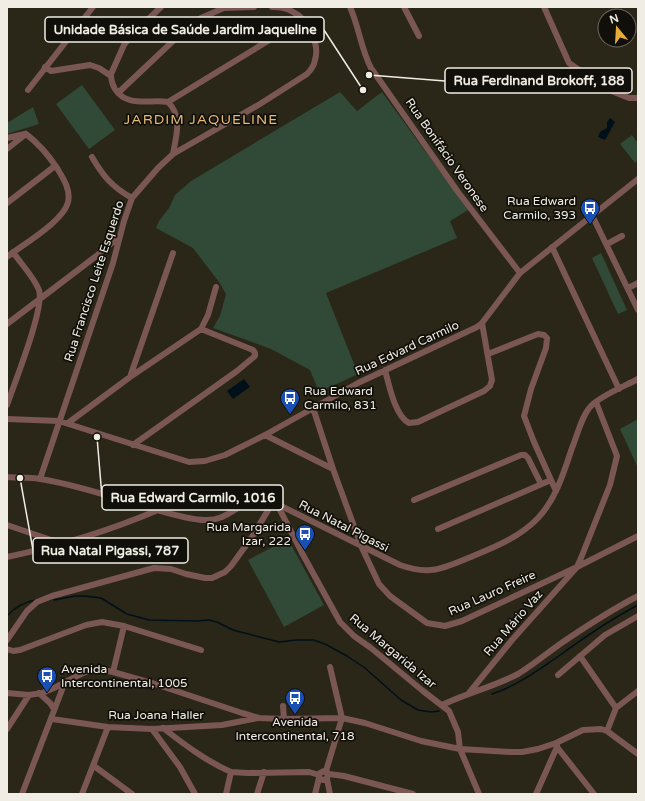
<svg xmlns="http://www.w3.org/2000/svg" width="645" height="801" font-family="'Varela Round',sans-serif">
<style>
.green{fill:#314937}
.water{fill:#00101b}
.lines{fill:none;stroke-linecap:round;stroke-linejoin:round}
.stream{stroke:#00101b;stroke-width:1.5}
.minor{stroke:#7a5753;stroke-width:6}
.labels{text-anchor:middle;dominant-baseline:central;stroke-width:3.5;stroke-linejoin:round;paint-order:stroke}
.street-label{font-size:12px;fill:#f0ede4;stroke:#110f09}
.poi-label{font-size:12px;fill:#f0ede4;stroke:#110f09;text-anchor:end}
.quarter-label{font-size:14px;letter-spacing:1px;fill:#e6bb76;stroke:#110f09}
.leader{fill:none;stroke:#f0ede4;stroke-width:1.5}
.callout-dot{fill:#f0ede4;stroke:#110f09;stroke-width:1.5}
.callout{fill:#110f09;stroke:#f0ede4;stroke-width:1.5}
.callout-label{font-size:13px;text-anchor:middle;font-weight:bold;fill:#f0ede4}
</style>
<rect width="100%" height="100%" fill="#2a2618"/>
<path class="green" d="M82,85L115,130L89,149L56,104Z
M340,92L357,111L382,92L468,210L450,221L457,238L326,293L358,374L319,392L310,370L271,349L213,328L220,316L226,294L219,282L193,248L156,228L159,221L169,208L175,195L191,181Z
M33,107L39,124L7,134V123Z
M632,135L638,143V160L635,163L620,144Z
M601,253L627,310L618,314L592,258Z
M638,419V468L620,429Z
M288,539L324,605L284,627L248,560Z"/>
<path class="water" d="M610,118L615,122L605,140L598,137L600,132L607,128V122Z
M244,379L250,387L233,399L227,391Z"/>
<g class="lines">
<path class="stream" d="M54,600L75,596H85L101,598L127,614L149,620L196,621L209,620L217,622L233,630L279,642L296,640H314L327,645L347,656L365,668L401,700L418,710L431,712L439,711
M7,616C15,607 24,602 36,600
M492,694C516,686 535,672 556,658C582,639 609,620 638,605"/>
<path class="minor" d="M161,7L130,37L124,45L111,74C111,80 112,84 115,89C127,108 150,99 168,102C183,117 176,136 173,154
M350,7C359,27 361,49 371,68L458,192L520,273
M404,7L419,36
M544,7L569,63L609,90L629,98H638
M223,8L254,7
M45,67L51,71L90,65L99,68L111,76
M28,90L93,7
M118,93L191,24L201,18L226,7
M168,102L302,20
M7,138L25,134
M7,149L26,134
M92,157C103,176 112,187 132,198
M7,203L55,166
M592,215L638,310
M607,244L622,236
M552,247L619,389
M7,257C22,245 64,221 68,202C71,190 63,178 57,168C49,156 38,143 26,134
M628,288L638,283
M7,324L95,257L119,237
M488,354L538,334L544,335L547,338L546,348L531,389L524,416L534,442L556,491
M385,370C389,385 395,416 409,423L418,422L484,391L490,386L492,380L482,323
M130,377L173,253
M7,405C14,384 45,308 39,290C34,277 21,264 13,252
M313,408L333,469L362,548L379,584L390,596L427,623L445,626L462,621L577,567L638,536
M7,419L59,421L189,462L205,461L225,455L265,435L358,383L477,327L482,323L520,273L638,179
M68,423L130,377L201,329L208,315L216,287
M265,435L333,469
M133,445L237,371L255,356V353L253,350L201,329
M7,477C18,478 29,477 40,479C74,484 107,496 140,505C158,510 187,520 205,520C234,521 239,494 273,502L400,565C430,576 445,568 473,556C495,547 520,537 538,518C556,499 564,472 572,448C577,436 582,415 591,406C600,396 625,386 638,379
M40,479L113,263L124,221L132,198L158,168L173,154L260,104L307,74C311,70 314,66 315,60C320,44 308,19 293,12C287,8 279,7 272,7
M414,500L521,455H525L528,458L541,484
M277,504L302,553L340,622L354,636L371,648L423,691L449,711L458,732L460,749L479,794
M7,525L60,543
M438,529L551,480
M7,557C59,546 109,531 158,510
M7,640L27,611L37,602L52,596L154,568L171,569L186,574L205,578H212L225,572L231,566L252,537L273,502
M7,649L13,651L20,650L86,625L102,622L124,626L201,650
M580,656L616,708
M113,672L124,626
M558,675L605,635L638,616
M7,693L29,695L42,693L54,688L81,674L89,671L102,670L113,672L155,684L242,713L259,718L284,719L342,718L365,723L421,741L460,749L510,752H522L538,749L556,743L583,730L601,729L607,731L638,754
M39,693L50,703L54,709
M469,693L512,640L577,567L581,558L610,485L617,456L596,402
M442,705C467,693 493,687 518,674C533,665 546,654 560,644C585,627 611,610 638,596
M283,706L284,719
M52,719L108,727L152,729L222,725L258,718
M163,728C185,745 206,761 231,772L226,794
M7,729L29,695
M152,729L180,767L195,794
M607,731L616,708L638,691
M557,747L594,794
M94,766L132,794
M326,771L342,718L330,667
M231,772L248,773L309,772L319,775
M329,774L344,776L413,794
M327,779L323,780C319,779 318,776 320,773L324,771L328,773L327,779L330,794
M22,794L65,682
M82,794L108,727
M257,794L264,772
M315,794L319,778
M536,794L557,747V744"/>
</g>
<defs>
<symbol id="bus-pin" viewBox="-11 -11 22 30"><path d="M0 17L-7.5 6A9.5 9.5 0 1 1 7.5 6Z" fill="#1a4fb4" stroke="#110f09"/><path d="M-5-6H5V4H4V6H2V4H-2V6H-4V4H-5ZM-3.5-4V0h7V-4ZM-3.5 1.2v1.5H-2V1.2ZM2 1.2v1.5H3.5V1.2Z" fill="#fff"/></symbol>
</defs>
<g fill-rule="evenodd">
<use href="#bus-pin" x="579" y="197" width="22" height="30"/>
<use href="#bus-pin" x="279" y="387" width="22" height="30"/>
<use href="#bus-pin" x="294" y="523" width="22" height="30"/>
<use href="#bus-pin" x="36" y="665" width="22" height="30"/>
<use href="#bus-pin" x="284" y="687" width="22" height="30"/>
</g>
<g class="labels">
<g class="street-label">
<text transform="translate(447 155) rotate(55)">Rua Bonifácio Veronese</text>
<text transform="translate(94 281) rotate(-72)">Rua Francisco Leite Esquerdo</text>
<text transform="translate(407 348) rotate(-25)">Rua Edvard Carmilo</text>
<text transform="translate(344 526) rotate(27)">Rua Natal Pigassi</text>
<text transform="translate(492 593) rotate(-24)">Rua Lauro Freire</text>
<text transform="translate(513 623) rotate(-49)">Rua Mário Vaz</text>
<text transform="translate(393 651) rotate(40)">Rua Margarida Izar</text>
<text x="156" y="715">Rua Joana Haller</text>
</g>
<g class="poi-label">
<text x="576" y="201">Rua Edward<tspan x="576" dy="14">Carmilo, 393</tspan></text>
<text x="304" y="391" text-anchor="start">Rua Edward<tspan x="304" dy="14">Carmilo, 831</tspan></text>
<text x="291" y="527">Rua Margarida<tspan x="291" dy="14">Izar, 222</tspan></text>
<text x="61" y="669" text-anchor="start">Avenida<tspan x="61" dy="14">Intercontinental, 1005</tspan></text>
<text x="295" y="722" text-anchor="middle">Avenida<tspan x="295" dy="14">Intercontinental, 718</tspan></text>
</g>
<g class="quarter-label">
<text x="201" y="119">JARDIM JAQUELINE</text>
</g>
</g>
<path class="leader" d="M363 90L324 30M369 75L445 81M97 437L102 497M20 478L33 550"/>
<g class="callout-dot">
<circle cx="363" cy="90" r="4"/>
<circle cx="369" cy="75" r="4"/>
<circle cx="97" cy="437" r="4"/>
<circle cx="20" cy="478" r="4"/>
</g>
<g class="callout">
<rect x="45" y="17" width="279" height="25" rx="4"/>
<rect x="445" y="68" width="187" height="25" rx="4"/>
<rect x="102" y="485" width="181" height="25" rx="4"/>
<rect x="33" y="538" width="155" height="25" rx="4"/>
</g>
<g class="callout-label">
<text x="185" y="34">Unidade Básica de Saúde Jardim Jaqueline</text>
<text x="539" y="85">Rua Ferdinand Brokoff, 188</text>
<text x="193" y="502">Rua Edward Carmilo, 1016</text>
<text x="110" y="555">Rua Natal Pigassi, 787</text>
</g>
<rect width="645" height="801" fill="none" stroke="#f0ede4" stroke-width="16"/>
<g transform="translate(617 28) rotate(342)"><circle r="19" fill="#110f09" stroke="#6a6861"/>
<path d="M0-3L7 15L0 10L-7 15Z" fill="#e9ab38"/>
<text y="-6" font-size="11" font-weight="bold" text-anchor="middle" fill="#f0ede4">N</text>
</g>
</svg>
